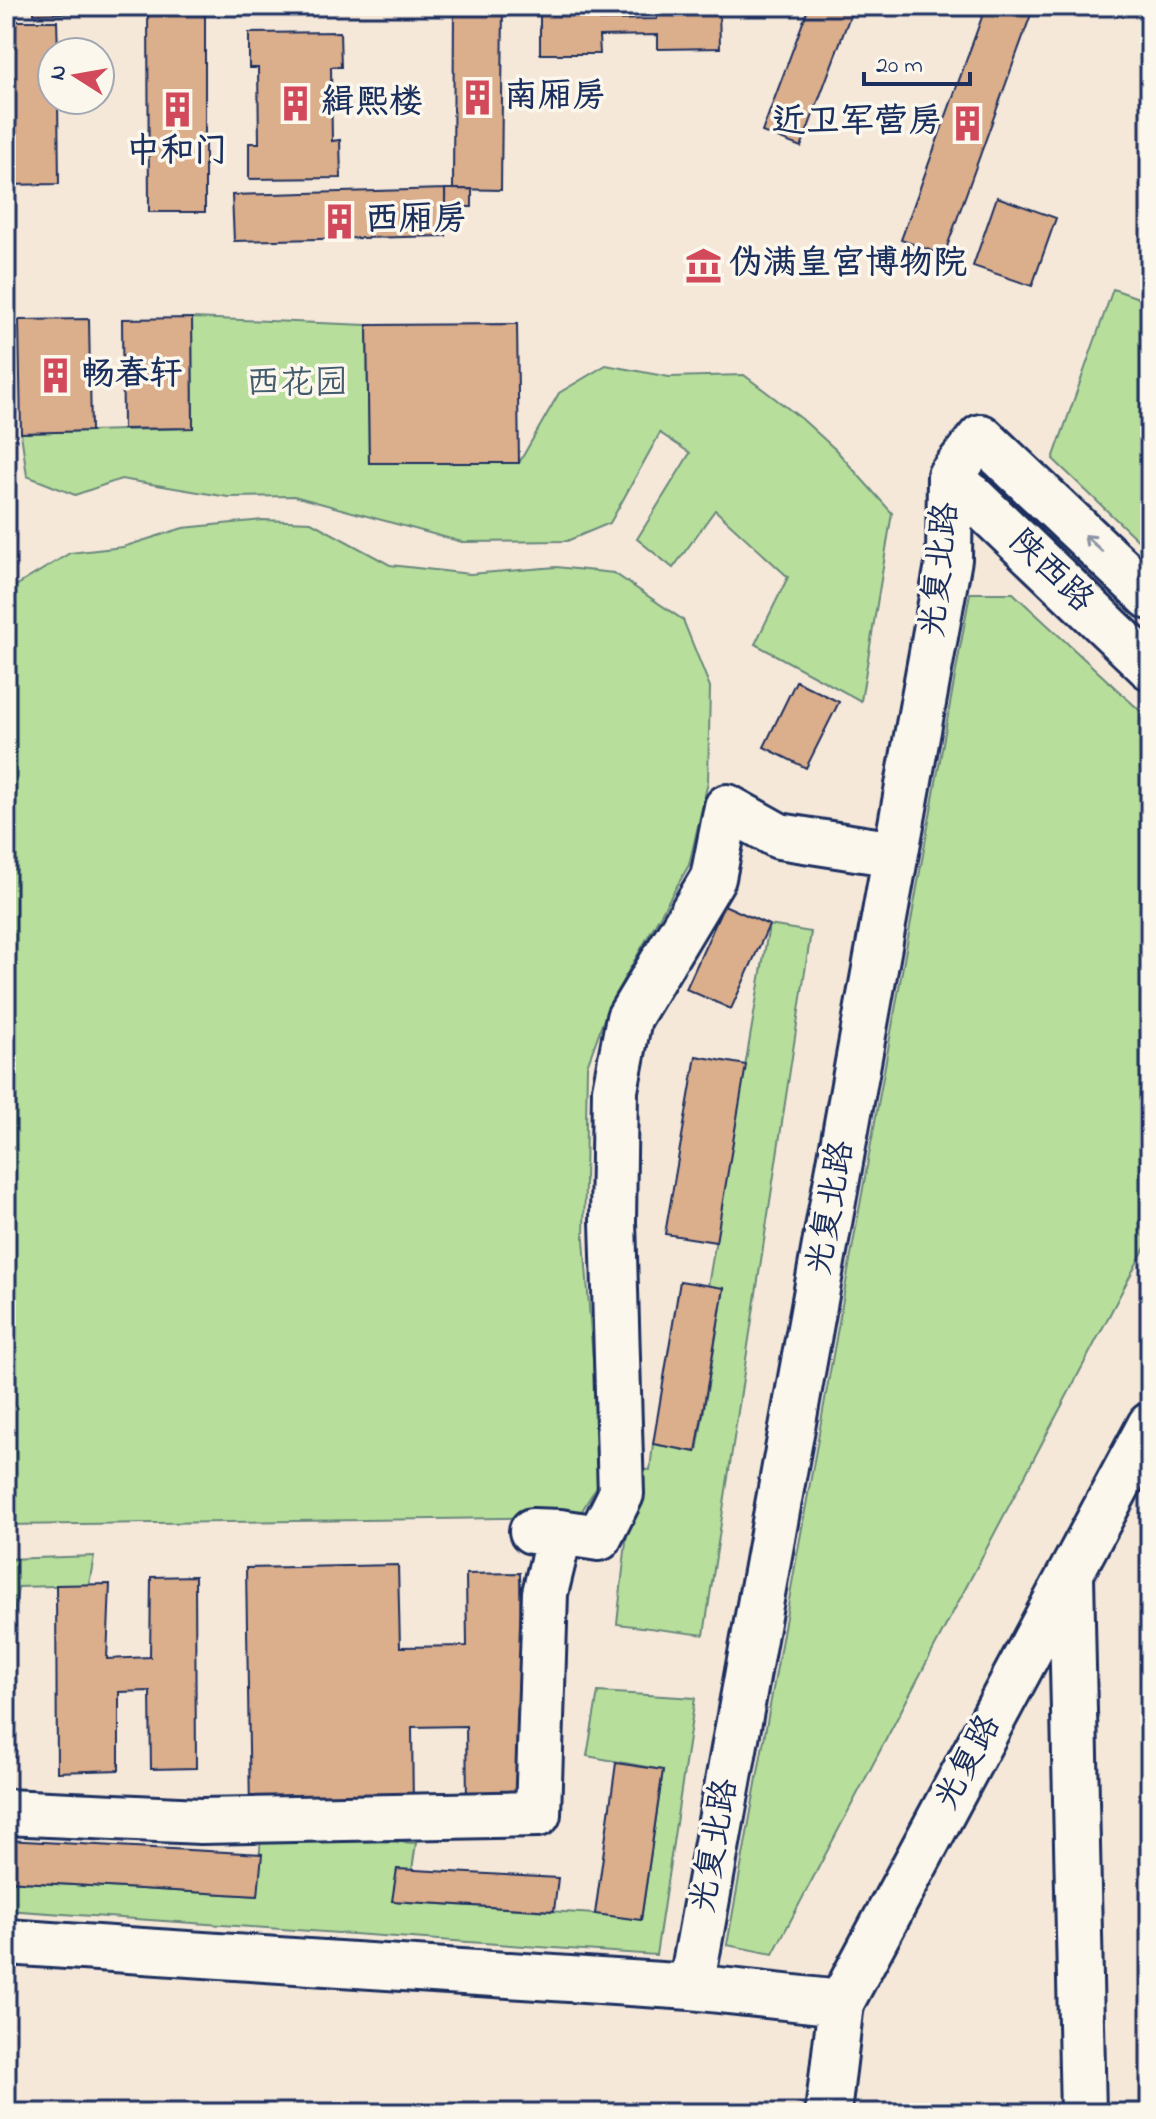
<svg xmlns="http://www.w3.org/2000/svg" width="1156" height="2119" font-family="'Indie Flower','LXGW WenKai TC',sans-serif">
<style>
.green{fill:#b7df9b;stroke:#69877c;stroke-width:2}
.building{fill:#dbae8c;stroke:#1b2f5e;stroke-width:2}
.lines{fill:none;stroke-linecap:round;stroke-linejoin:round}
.minor-casing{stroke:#1b2f5e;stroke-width:50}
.minor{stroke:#fbf7ec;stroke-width:44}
.oneway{stroke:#8b93a5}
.labels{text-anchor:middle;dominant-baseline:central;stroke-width:7;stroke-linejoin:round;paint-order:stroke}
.poi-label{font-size:34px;font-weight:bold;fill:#1b2f5e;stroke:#fbf7ec;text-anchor:start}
.park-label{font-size:34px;fill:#425b6d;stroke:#fbf7ec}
.street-label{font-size:34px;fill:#1b2f5e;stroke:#fbf7ec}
</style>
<rect width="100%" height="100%" fill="#f5e8d9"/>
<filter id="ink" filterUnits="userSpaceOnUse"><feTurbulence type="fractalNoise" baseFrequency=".0125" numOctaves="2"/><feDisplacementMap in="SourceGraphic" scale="16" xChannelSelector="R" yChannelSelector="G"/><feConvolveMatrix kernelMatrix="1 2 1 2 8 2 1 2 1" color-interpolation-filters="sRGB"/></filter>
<g filter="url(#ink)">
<path class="green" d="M1113,289L1150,302V552L1053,459Z
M192,318L367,325L369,463H519L559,393L606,365L669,377L744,375L802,419L836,450L892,513L861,701L755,644L788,577L715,510L673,568L637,539L690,453L660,433L610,523L567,541L462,542L294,496L228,497L121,479L75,495L27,476L21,433L193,428Z
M263,520L311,522L390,565L470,574L556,567L614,573L683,620L710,687L708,782L689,865L609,1005L587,1066L584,1239L594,1374L599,1483L578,1517L6,1525V595L14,587L70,553L123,547L183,528Z
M970,593H1013L1150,720V1238L773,1954L727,1945Z
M769,925L811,932L704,1635L617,1624L634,1469L650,1470L653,1444L697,1451L724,1289L708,1286Z
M94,1556L89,1585L18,1587L11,1637H6V1559Z
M598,1692L695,1698L656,1955L6,1910V1881L257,1896L261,1834L416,1843L412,1870H397L393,1901L595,1914L641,1920L663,1770L587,1756Z"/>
<path class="building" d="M34,6H133V12L34,14Z
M148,6H205V212H149Z
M232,6H401L232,10Z
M454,6H503L501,190L453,189Z
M719,6L720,48L658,49V35L599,36L600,54H540V9H599L600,20L657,19V7Z
M809,6H833L851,13L801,147L762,132Z
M986,6H1034L944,255L901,240Z
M6,21H57L58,52H52V100H58L59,184L6,185V129H9Z
M340,32L341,67H331L332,141L340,140L341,178L249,179V143H259L258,68H249V33Z
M445,189L446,236L234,241L232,195Z
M445,189H472V207H445Z
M997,197L1056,218L1032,286L973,266Z
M192,318L193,428L123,429L122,319Z
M89,319L91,431L21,433L19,320Z
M517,324L519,463H369L367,325Z
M796,681L839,702L806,768L764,747Z
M724,905L769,925L731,1009L686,989Z
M696,1056L746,1065L716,1242L665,1234Z
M680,1281L724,1288L696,1452L653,1444Z
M398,1565L400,1647L467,1646L466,1574L520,1573L523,1799L467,1800L466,1726L412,1727L413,1807L250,1810L246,1568Z
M195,1576L196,1768L151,1769L150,1691L119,1692V1770L57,1772L56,1585L110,1584L107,1659L150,1657L151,1577Z
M6,1650H11L10,1766H6Z
M616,1763L663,1770L641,1920L595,1914Z
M6,1840L262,1854L258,1896L6,1881Z
M397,1869L558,1878L554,1911L392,1901Z"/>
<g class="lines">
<defs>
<path id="minor" d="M950,476L1150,667
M560,1532L599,1538L621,1494L613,1221L615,1090L629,1018L713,878L727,807L779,836L895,854
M1071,1576L1083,2113
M6,1812L201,1821L538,1814L545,1593L560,1532L532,1531
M6,1942L691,1987L841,2003
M691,1987L949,559L950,476L981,437L1150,597
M828,2113L841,2003L1150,1425"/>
</defs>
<use href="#minor" class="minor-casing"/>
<use href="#minor" class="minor"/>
</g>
<defs><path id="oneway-shaft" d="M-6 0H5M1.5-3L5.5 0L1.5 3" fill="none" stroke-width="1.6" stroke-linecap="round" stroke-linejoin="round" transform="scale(2)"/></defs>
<use class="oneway" href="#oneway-shaft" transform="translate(1093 543) rotate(-137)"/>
</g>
<defs>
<symbol id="building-bare" viewBox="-9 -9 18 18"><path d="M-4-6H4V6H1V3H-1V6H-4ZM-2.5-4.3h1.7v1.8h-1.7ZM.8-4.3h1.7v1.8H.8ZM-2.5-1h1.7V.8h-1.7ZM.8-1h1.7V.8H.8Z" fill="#d1495b" stroke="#fbf7ec" stroke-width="2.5" paint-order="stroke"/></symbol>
<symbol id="museum-bare" viewBox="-9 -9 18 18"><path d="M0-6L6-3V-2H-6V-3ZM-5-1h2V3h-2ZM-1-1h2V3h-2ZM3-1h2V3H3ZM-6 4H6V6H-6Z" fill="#d1495b" stroke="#fbf7ec" stroke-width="2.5" paint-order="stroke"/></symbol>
</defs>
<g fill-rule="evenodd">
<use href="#building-bare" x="452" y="72" width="51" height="51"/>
<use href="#building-bare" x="270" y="78" width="51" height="51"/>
<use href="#building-bare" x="152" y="84" width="51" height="51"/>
<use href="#building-bare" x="942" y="98" width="51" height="51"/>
<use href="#building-bare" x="314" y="196" width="51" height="51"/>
<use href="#museum-bare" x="678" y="240" width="51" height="51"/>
<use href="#building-bare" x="30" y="350" width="51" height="51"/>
</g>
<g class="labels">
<g class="poi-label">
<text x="504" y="98">南厢房</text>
<text x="321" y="104">緝熙楼</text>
<text x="942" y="123" text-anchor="end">近卫军营房</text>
<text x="177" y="153" text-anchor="middle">中和门</text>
<text x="365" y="221">西厢房</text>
<text x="729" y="265">伪满皇宫博物院</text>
<text x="81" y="376">畅春轩</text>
</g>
<g class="park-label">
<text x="297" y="385">西花园</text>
</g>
<g class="street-label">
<text transform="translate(941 570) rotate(-84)">光复北路</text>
<text transform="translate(1050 572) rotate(44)">陕西路</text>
<text transform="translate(832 1208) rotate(-80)">光复北路</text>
<text transform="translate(969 1763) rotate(-62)">光复路</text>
<text transform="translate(716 1846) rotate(-80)">光复北路</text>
</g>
</g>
<rect width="1156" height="2119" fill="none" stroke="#fbf7ec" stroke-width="32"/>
<rect x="16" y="16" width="1124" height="2087" fill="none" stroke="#1b2f5e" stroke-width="3" filter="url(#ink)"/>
<g transform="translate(76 76) rotate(281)"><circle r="38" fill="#fbf7ec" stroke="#a1a7b3" stroke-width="2"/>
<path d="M0-6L14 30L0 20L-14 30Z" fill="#d1495b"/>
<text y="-12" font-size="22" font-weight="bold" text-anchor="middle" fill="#1b2f5e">N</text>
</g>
<path d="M864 72v12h106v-12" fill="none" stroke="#1b2f5e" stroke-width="4"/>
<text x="876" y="72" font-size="24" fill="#1b2f5e" stroke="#fbf7ec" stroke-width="6" paint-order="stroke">20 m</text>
</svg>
